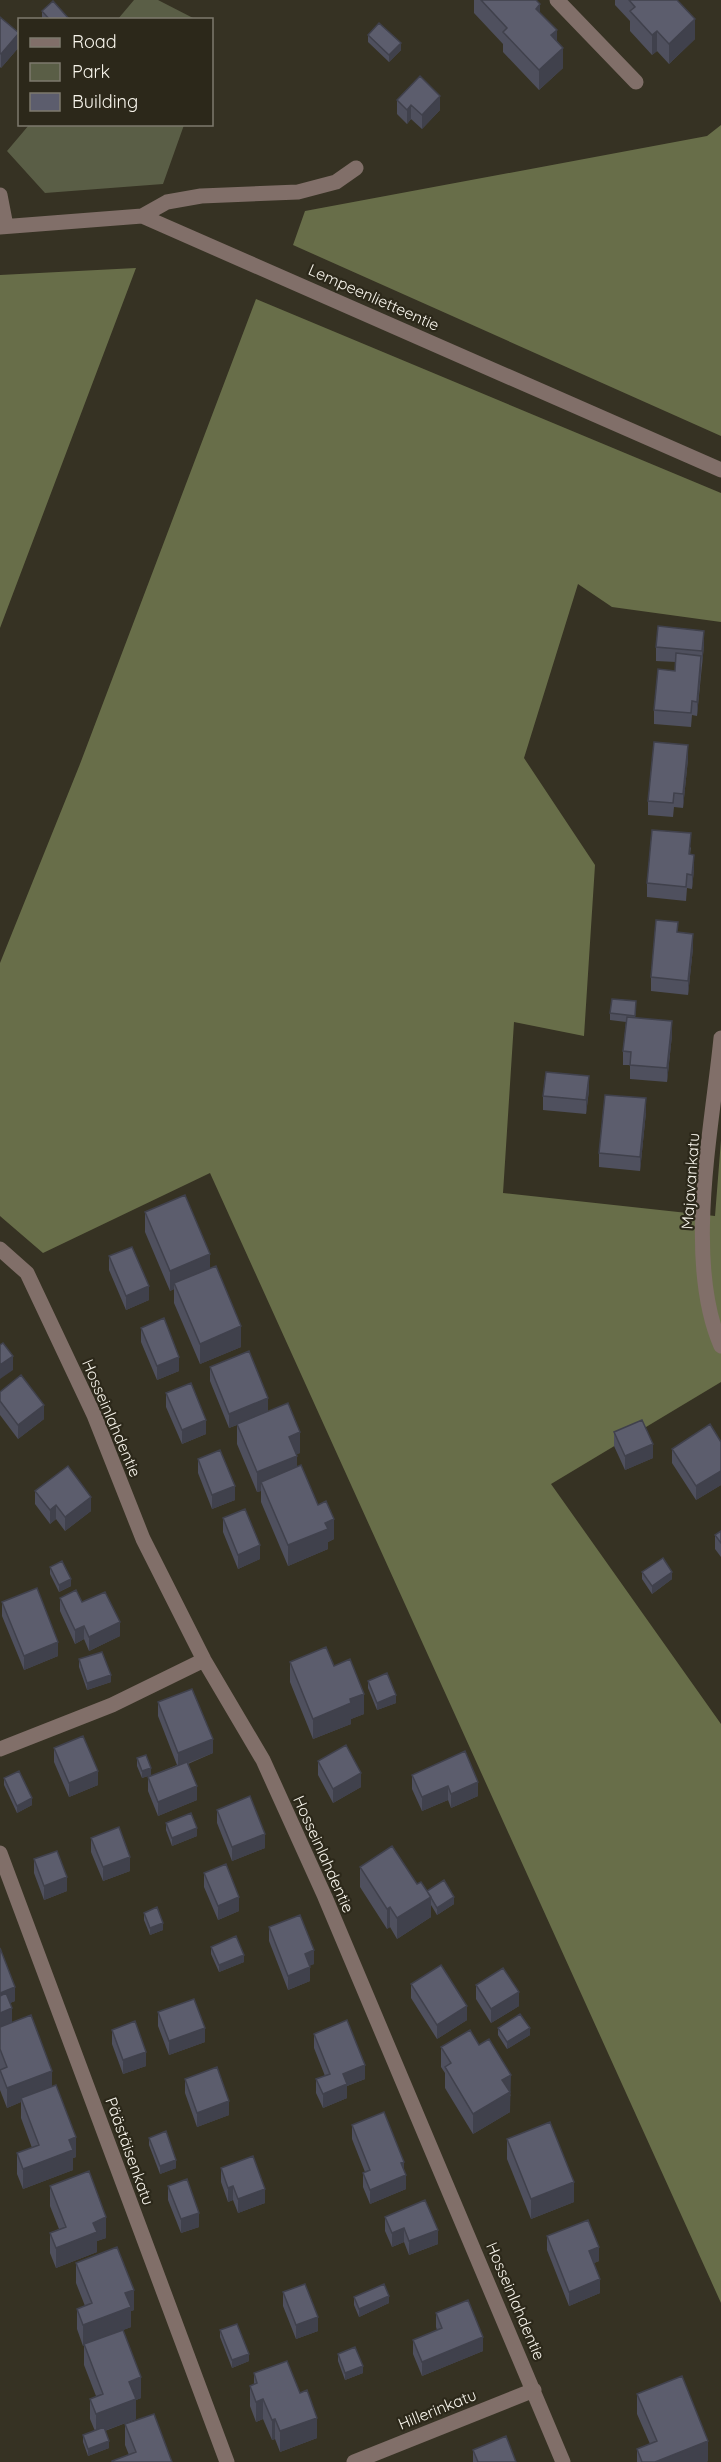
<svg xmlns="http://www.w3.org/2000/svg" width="721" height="2462" font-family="Quicksand,sans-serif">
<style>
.green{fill:#5a5e46}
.forest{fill:#686e49}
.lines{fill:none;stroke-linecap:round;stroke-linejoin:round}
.minor{stroke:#816f69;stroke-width:15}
.wall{fill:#4f505e}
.shaded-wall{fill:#40414c}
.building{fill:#5c5d6d;stroke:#40414c;stroke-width:1.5}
.labels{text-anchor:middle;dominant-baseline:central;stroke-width:4.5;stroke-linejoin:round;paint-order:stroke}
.street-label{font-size:16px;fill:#f8f5ec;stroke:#2c281a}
</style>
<rect width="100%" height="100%" fill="#363223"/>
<path class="green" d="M134,0H158L195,19H118Z
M29,125V124L184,125L163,184L45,193L7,151Z"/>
<path class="forest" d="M721,125V436L293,245L305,211L707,136Z
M136,268L0,628V275Z
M256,299L721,493V622L612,607L578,584L524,758L595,865L584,1036L514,1022L503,1193L715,1216L721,1140V1382L551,1484L721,1724V2303L210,1173L43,1253L0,1216V963L80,764Z"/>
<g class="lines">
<path class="minor" d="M557,0L636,82
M0,195L6,226
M142,216L167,202L201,196L298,192L336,182L356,168
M0,227L142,216L721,470
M721,1038C712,1129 684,1261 721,1346
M0,1249L27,1273L94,1415L143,1539L204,1660L263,1760L325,1897L563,2462
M0,1749L112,1705L204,1660
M0,1853L227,2462
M354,2462L534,2390"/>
</g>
<path class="wall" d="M474,0H536L540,13L557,41L563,68L539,90L503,52V44L474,13Z
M615,0H677L695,39L669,64L657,51L652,55L630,31V21L615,5Z
M42,11L70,20H43L42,18Z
M0,17L19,47L1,68L0,67Z
M368,35L401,50L389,62L368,42Z
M397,100L440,110L422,129L411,119L407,124L397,114Z
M704,645L697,716L692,715L691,727L654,724V710L675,671L676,662L656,661V647Z
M688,759L683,808L674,807L673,817L648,815V801Z
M691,847L690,855L694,869L692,889L687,888L686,901L647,897V883Z
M678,932L693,948L688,995L651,991V977Z
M636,1008L635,1017L672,1035L667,1082L630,1079V1065H623V1051L626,1022L610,1020V1013Z
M589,1090L586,1114L543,1110V1096Z
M646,1112L640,1171L599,1167V1153Z
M145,1212L210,1268L241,1347L200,1364L174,1303V1289L170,1291L145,1232Z
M109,1256L149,1300L126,1310L109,1270Z
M141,1328L179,1371L157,1380L141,1342Z
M210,1367L268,1412L300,1453L296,1454L297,1467L318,1505L334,1539L328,1542V1549L288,1566L261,1502V1491L257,1492L237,1444V1425L229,1428L210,1381Z
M0,1392L44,1419L18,1439L0,1415Z
M166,1393L206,1434L182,1444L166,1407Z
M614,1432L653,1458L625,1470L614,1446Z
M721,1442V1485L696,1500L672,1463V1449Z
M198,1459L235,1500L212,1509L198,1473Z
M35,1491L91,1511L65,1531L56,1519L50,1524L35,1504Z
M223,1518L260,1559L238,1569L223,1532Z
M721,1531V1557L715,1549V1535Z
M50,1567L71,1586L59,1592L50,1574Z
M642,1572L672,1579L652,1594L642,1579Z
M60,1598L82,1602L120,1636L89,1651L84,1639L75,1644L60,1611Z
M2,1602L58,1656L24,1670L2,1616Z
M79,1659L111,1682L87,1690L79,1667Z
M290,1662L334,1666L364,1714L351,1719V1724L313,1739L290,1682Z
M368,1681L396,1703L377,1710L368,1688Z
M158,1702L213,1753L188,1764L197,1800L158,1816L148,1791V1777L177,1765L158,1716Z
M54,1748L98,1785L69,1797L54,1762Z
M137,1758L151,1775L142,1778L137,1766Z
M318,1761L361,1787L333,1803L318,1775Z
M412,1775L478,1796L451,1808L448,1800L422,1811L412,1789Z
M4,1778L32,1805L17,1813L4,1785Z
M217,1810L265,1848L232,1861L217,1823Z
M166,1823L197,1836L172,1846L166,1830Z
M91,1838L130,1871L103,1881L91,1852Z
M34,1859L67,1891L44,1900L34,1873Z
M360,1867L417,1884L427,1891L454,1904L437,1915L431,1905V1917L397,1939L390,1927L387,1929L360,1887Z
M204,1873L239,1911L218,1920L204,1887Z
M144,1913L163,1930L150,1935L144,1920Z
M269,1927L314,1964L310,1965V1981L288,1990L269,1941Z
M211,1947L244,1962L219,1972L211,1954Z
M0,1948L15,2001L10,2003L12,2022L52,2087L76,2157L73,2158V2170L23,2189L17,2174V2153L32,2148L21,2118V2102L7,2108L0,2090Z
M411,1984L467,2020L437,2039L411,1998Z
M476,1985L519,2006L491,2023L476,1999Z
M158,2012L205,2042L169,2055L158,2026Z
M498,2028L530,2035L507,2049L498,2035Z
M112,2030L146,2066L123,2074L112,2044Z
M314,2034L365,2079L347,2086V2098L323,2108L316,2093V2079L325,2076L314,2048Z
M441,2047L511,2095L510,2096V2112L473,2134L445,2088V2073L441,2067Z
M185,2079L229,2115L197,2127L185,2093Z
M352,2125L406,2189L370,2204L363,2187V2173L365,2172L352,2139Z
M149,2138L176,2168L160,2174L149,2145Z
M507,2139L574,2202L531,2219L507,2159Z
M221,2168L265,2203L238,2213L233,2200L228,2202L221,2182Z
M50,2186L106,2238L97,2241V2252L56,2268L50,2253V2233L59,2229L50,2206Z
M168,2186L199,2227L181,2233L168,2200Z
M385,2217L438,2244L409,2255L404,2242L392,2247L385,2231Z
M547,2236L599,2261L594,2263L600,2293L569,2306L547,2250Z
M76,2263L134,2310L131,2311V2327L123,2330L141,2398L136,2400V2419L105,2431L109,2448L88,2456L83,2442V2435L95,2431L90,2419V2399L96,2396L84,2365V2345L83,2346L77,2329V2309L85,2306L76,2283Z
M283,2292L318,2331L296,2339L283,2306Z
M354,2297L389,2303L359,2317L354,2305Z
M436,2313L483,2351L422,2376L413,2354V2340L437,2330L436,2327Z
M220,2330L249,2361L232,2368L220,2337Z
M338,2354L363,2373L345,2380L338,2361Z
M254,2373L317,2438L280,2452L275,2439L272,2440L263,2419L256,2422L250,2406V2386L254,2384Z
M637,2394L708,2461L706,2462H637V2449L650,2444L637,2414Z
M125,2424L172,2462L129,2455L125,2445Z
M473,2450L516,2462H473Z"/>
<path class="shaded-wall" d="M540,4V25L536,9Z
M695,19V39L669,64V44Z
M557,30V51L551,35Z
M657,31V51L652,55V35Z
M19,33V47L1,68V54Z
M401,43V50L389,62V55Z
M563,48V68L539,90V70Z
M440,96V110L422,129V115Z
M411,105V119L407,124V110Z
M704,631V645L702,665V651Z
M701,656V670L697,716V702Z
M688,745V759L683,808V794Z
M694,855V869L692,889V875Z
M693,934V948L688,995V981Z
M672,1021V1035L667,1082V1068Z
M589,1076V1090L586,1114V1100Z
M646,1098V1112L640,1171V1157Z
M210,1254V1275L174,1283V1289L170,1291V1271Z
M149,1286V1300L126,1310V1296Z
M241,1326V1347L200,1364V1344Z
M13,1356V1370L0,1379V1365Z
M179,1357V1371L157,1380V1366Z
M268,1398V1412L229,1428V1414Z
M44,1405V1419L18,1439V1425Z
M206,1420V1434L182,1444V1430Z
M300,1432V1453L289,1458V1437Z
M653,1444V1458L625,1470V1456Z
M297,1456V1476L261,1482V1491L257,1492V1472Z
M721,1471V1485L696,1500V1486Z
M235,1486V1500L212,1509V1495Z
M91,1497V1511L65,1531V1517Z
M56,1505V1519L50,1524V1510Z
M334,1519V1539L328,1542V1549L288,1566V1545L325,1523Z
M260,1545V1559L238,1569V1555Z
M672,1572V1579L652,1594V1586Z
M71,1579V1586L59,1592V1585Z
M120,1622V1636L89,1651V1637Z
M84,1626V1639L75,1644V1630Z
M58,1642V1656L24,1670V1656Z
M111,1675V1682L87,1690V1683Z
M364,1694V1714L351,1719V1724L313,1739V1719L350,1699Z
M396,1695V1703L377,1710V1703Z
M213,1739V1753L178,1767V1753Z
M151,1768V1775L142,1778V1771Z
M98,1771V1785L69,1797V1783Z
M361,1773V1787L333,1803V1789Z
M478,1782V1796L451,1808V1794Z
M197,1786V1800L158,1816V1802Z
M448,1786V1800L422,1811V1797Z
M32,1798V1805L17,1813V1806Z
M197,1828V1836L172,1846V1838Z
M265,1834V1848L232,1861V1847Z
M130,1857V1871L103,1881V1867Z
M67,1877V1891L44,1900V1886Z
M239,1897V1911L218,1920V1906Z
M431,1897V1917L397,1939V1918Z
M454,1897V1904L437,1915V1908Z
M390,1907V1927L387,1929V1909Z
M163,1923V1930L150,1935V1928Z
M314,1950V1964L305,1968V1954Z
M244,1955V1962L219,1972V1965Z
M310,1967V1981L288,1990V1976Z
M15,1987V2001L0,2007V1993Z
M519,1992V2006L491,2023V2009Z
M467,2006V2020L437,2039V2025Z
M12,2008V2022L0,2027V2013Z
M205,2028V2042L169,2055V2041Z
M530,2028V2035L507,2049V2042Z
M146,2052V2066L123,2074V2060Z
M365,2065V2079L347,2086V2098L323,2108V2094L343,2074Z
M52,2071V2091L21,2098V2102L7,2108V2088Z
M511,2075L510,2112L473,2134V2114L502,2080Z
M229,2101V2115L197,2127V2113Z
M76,2137V2157L73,2158V2170L23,2189V2169L69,2140Z
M176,2160V2168L160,2174V2166Z
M404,2162V2176L406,2175V2189L370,2204V2190L401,2163Z
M574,2182V2202L531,2219V2199Z
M233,2186V2200L228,2202V2188Z
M265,2189V2203L238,2213V2199Z
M199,2213V2227L181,2233V2219Z
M106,2217V2238L97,2241V2252L56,2268V2248L93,2223Z
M404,2228V2242L392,2247V2233Z
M438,2230V2244L409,2255V2241Z
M599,2247V2261L589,2265V2251Z
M600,2279V2293L569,2306V2292Z
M134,2290V2310L131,2311V2327L83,2346V2325L125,2293Z
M389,2296V2303L359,2317V2309Z
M318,2317V2331L296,2339V2325Z
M483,2337V2351L422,2376V2362Z
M249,2354V2361L232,2368V2360Z
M363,2366V2373L345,2380V2373Z
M141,2377V2398L136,2400V2419L96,2434V2414L129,2382Z
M263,2399V2419L256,2422V2402Z
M317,2418V2438L280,2452V2431Z
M275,2419V2439L272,2440V2420Z
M109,2441V2448L88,2456V2449Z
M708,2441V2461L706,2462H655Z"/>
<path class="building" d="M481,0H536L540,4L536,9L557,30L551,35L563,48L539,70L503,32L507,28Z
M629,0H677L695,19L669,44L657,31L652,35L630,11L635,7Z
M53,1L70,20H50L42,11Z
M0,17L19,33L1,54L0,53Z
M379,23L401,43L389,55L368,35Z
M420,76L440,96L422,115L411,105L407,110L397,100Z
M658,626L704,631L702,651L656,647Z
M676,653L701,656L697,702L692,701L691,713L654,710L658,669L675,671Z
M654,742L688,745L683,794L674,793L673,803L648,801Z
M652,830L691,833L689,854L694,855L692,875L687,874L686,887L647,883Z
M656,920L678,922L677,932L693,934L688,981L651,977Z
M612,999L636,1001L635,1016L610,1013Z
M627,1017L672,1021L667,1068L630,1065L631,1052L623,1051Z
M546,1072L589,1076L586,1100L543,1096Z
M605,1095L646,1098L640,1157L599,1153Z
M185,1195L210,1254L170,1271L145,1212Z
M132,1247L149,1286L126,1296L109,1256Z
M216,1266L241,1326L200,1344L174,1283Z
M164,1318L179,1357L157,1366L141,1328Z
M3,1343L13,1356L0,1365V1345Z
M249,1351L268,1398L229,1414L210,1367Z
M21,1375L44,1405L18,1425L0,1401V1392Z
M191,1383L206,1420L182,1430L166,1393Z
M288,1403L300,1432L289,1437L297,1456L257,1472L237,1424Z
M642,1420L653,1444L625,1456L614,1432Z
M710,1424L721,1442V1471L696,1486L672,1449Z
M220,1450L235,1486L212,1495L198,1459Z
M301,1465L318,1505L326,1501L334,1519L325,1523L328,1529L288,1545L261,1482Z
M68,1466L91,1497L65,1517L56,1505L50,1510L35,1491Z
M245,1509L260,1545L238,1555L223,1518Z
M721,1531V1543L715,1535Z
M663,1558L672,1572L652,1586L642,1572Z
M62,1561L71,1579L59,1585L50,1567Z
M37,1588L58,1642L24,1656L2,1602Z
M76,1590L82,1602L105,1592L120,1622L89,1637L84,1626L75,1630L60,1598Z
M326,1647L334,1666L350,1659L364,1694L350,1699L351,1703L313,1719L290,1662Z
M102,1652L111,1675L87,1683L79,1659Z
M387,1673L396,1695L377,1703L368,1681Z
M192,1689L213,1739L178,1753L158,1702Z
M83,1736L98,1771L69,1783L54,1748Z
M346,1745L361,1773L333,1789L318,1761Z
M465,1751L478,1782L451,1794L448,1786L422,1797L412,1775Z
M146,1755L151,1768L142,1771L137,1758Z
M187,1762L197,1786L158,1802L148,1777Z
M19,1771L32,1798L17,1806L4,1778Z
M250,1796L265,1834L232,1847L217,1810Z
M191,1813L197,1828L172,1838L166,1823Z
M119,1827L130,1857L103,1867L91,1838Z
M392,1846L417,1884L421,1882L431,1897L397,1918L390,1907L387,1909L360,1867Z
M57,1851L67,1877L44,1886L34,1859Z
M226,1864L239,1897L218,1906L204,1873Z
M444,1880L454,1897L437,1908L427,1891Z
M157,1907L163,1923L150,1928L144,1913Z
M300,1915L314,1950L305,1954L310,1967L288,1976L269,1927Z
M236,1936L244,1955L219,1965L211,1947Z
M0,1948L15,1987L0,1993Z
M441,1965L467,2006L437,2025L411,1984Z
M503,1968L519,1992L491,2009L476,1985Z
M6,1993L12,2008L0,2013V1996Z
M194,1999L205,2028L169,2041L158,2012Z
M520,2014L530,2028L507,2042L498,2028Z
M31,2015L52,2071L7,2088L0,2070L7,2067L0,2049V2027Z
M347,2020L365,2065L343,2074L347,2084L323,2094L316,2079L330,2074L314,2034Z
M135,2021L146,2052L123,2060L112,2030Z
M470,2030L479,2045L489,2039L511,2075L502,2080L510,2092L473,2114L445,2067L451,2063L441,2047Z
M217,2067L229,2101L197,2113L185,2079Z
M56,2085L76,2137L69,2140L73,2150L23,2169L17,2153L39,2145L21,2098Z
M384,2112L404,2162L401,2163L406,2175L370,2190L363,2173L370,2170L352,2125Z
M550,2122L574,2182L531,2199L507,2139Z
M166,2131L176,2160L160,2166L149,2138Z
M253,2156L265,2189L238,2199L233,2186L228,2188L221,2168Z
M89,2171L106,2217L93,2223L97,2232L56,2248L50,2233L66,2227L50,2186Z
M187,2179L199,2213L181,2219L168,2186Z
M425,2200L438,2230L409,2241L404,2228L392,2233L385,2217Z
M588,2220L599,2247L589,2251L600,2279L569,2292L547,2236Z
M117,2247L134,2290L125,2293L131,2307L83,2325L77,2309L92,2303L76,2263Z
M305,2284L318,2317L296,2325L283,2292Z
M384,2284L389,2296L359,2309L354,2297Z
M468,2300L483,2337L422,2362L413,2340L442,2328L436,2313Z
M237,2324L249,2354L232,2360L220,2330Z
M123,2330L141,2377L129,2382L136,2399L96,2414L90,2399L103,2394L84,2344Z
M355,2347L363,2366L345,2373L338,2354Z
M287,2361L300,2393L307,2390L317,2418L280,2431L275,2419L272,2420L263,2399L256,2402L250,2386L257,2383L254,2373Z
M682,2376L708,2441L655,2462H642L637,2449L657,2441L637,2394Z
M154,2414L172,2462H112V2461L136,2452L125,2424Z
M104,2427L109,2441L88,2449L83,2435Z
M506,2436L516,2462H478L473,2450Z"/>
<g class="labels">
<g class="street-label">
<text transform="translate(374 297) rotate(24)">Lempeenlietteentie</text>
<text transform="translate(690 1181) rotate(-86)">Majavankatu</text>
<text transform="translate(112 1418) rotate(67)">Hosseinlahdentie</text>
<text transform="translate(324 1854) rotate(66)">Hosseinlahdentie</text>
<text transform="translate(130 2151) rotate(70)">Päästäisenkatu</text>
<text transform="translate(516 2301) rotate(67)">Hosseinlahdentie</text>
<text transform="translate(437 2409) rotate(-22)">Hillerinkatu</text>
</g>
</g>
<rect x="18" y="18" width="195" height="108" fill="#2c281a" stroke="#7e7a6e" stroke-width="1.5"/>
<rect x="30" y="38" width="30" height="9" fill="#816f69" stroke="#7e7a6e" stroke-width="1.5"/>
<text x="72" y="48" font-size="18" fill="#f8f5ec">Road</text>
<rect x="30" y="63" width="30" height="18" fill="#5a5e46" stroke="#7e7a6e" stroke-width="1.5"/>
<text x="72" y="78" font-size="18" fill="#f8f5ec">Park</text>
<rect x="30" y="93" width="30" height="18" fill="#5c5d6d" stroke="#7e7a6e" stroke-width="1.5"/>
<text x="72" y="108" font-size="18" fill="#f8f5ec">Building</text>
</svg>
